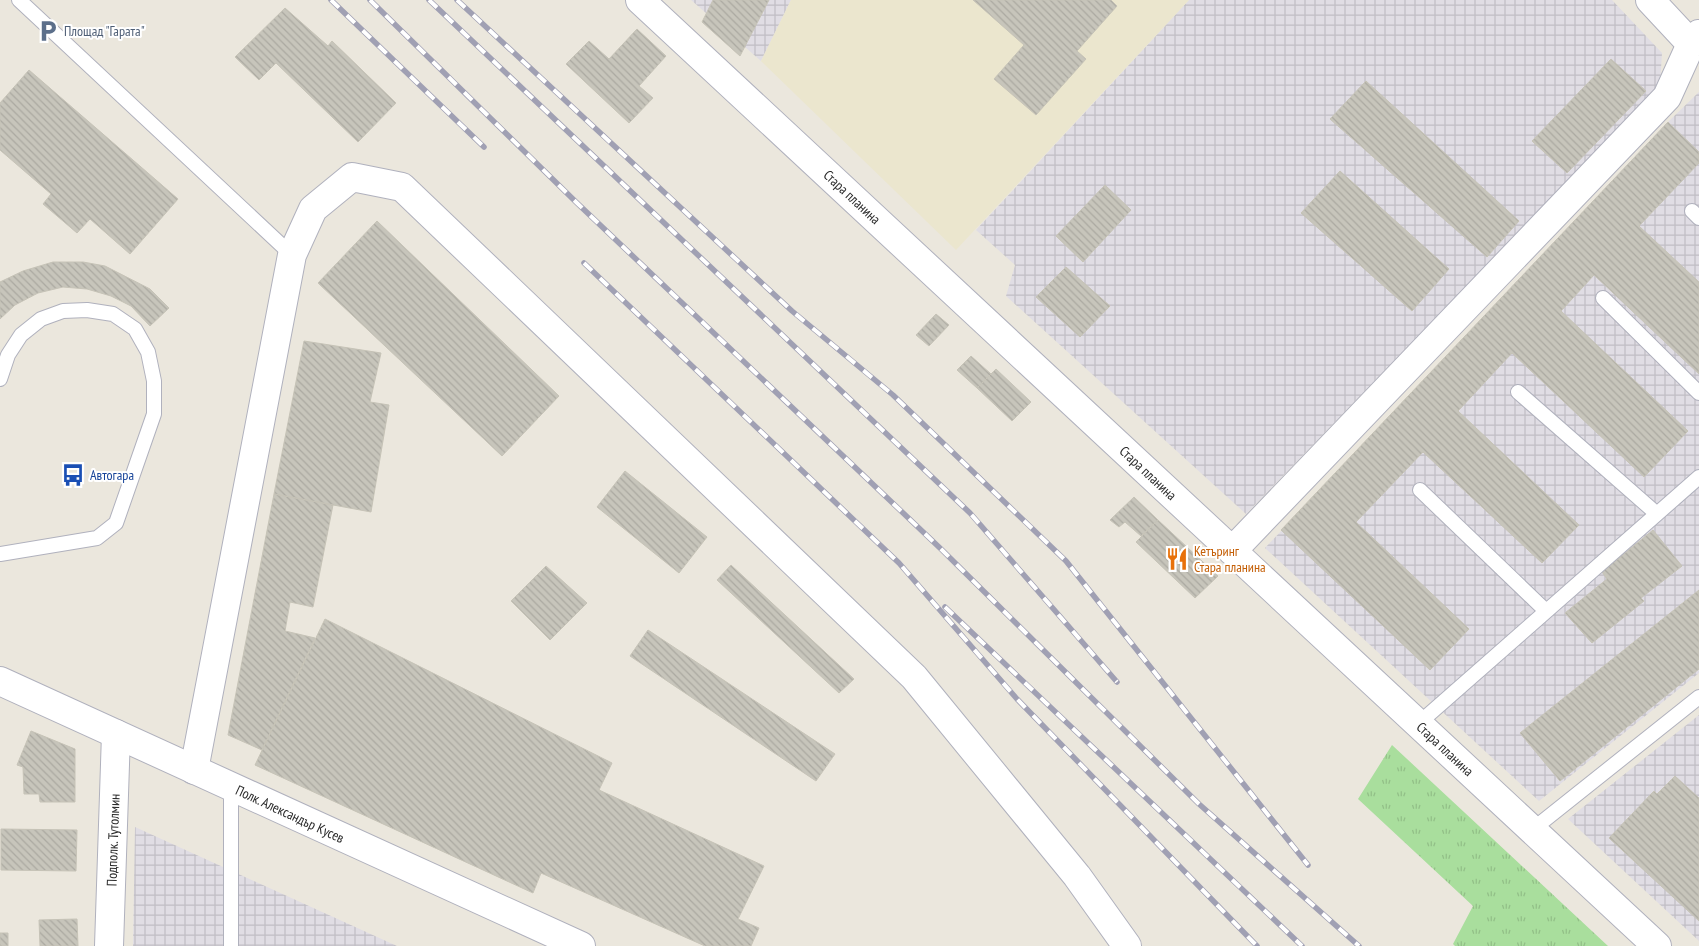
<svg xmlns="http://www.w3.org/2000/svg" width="1699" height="946" font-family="'PT Sans Narrow',sans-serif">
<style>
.industrial{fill:url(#industrial-grid)}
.education{fill:#ebe6ce}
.grass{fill:url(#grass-tufts)}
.building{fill:url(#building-back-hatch);stroke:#c6c3b7}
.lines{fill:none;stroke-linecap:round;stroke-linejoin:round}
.lane-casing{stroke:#b0b1bd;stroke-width:16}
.street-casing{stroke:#b0b1bd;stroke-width:30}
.secondary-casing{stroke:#b0b1bd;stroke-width:30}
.lane{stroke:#fff;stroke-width:14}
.street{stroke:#fff;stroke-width:28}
.secondary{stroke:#fff;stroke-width:28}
.rail-casing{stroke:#a0a0b3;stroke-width:5.5}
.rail{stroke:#fff;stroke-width:4;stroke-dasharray:11;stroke-linecap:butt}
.labels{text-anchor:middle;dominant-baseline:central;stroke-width:4;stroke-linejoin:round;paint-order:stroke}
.service-label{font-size:14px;fill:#4e5e75;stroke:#fff;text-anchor:start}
.street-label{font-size:14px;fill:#2a2a2a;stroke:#fff}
.transit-label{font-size:14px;fill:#164399;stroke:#fff;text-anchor:start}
.food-label{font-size:14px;fill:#c56008;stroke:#fff;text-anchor:start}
</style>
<defs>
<pattern id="industrial-grid" width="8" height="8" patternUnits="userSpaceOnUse" patternTransform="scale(1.25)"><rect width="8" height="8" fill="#e0dde4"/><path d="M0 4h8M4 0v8" fill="none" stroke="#c0bec4"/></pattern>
<pattern id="grass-tufts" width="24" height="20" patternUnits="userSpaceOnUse" patternTransform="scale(1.25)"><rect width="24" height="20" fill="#a9de9d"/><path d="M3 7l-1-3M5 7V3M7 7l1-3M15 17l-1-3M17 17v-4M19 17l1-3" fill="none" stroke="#92bf87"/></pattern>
<pattern id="building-back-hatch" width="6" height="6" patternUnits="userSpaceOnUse" patternTransform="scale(1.25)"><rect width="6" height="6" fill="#c7c5bb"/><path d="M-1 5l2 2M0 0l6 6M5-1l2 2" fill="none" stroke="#aba9a1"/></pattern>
</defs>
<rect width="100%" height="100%" fill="#ebe7dd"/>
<path class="industrial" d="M691,0H791L761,61Z
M1189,0H1612L1662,53L1660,85L1246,514L1006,296L1015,265L976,230Z
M1699,92V673L1539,801L1265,548L1668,122Z
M1699,715V941L1568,819Z
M135,827L397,946H133Z"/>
<path class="education" d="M791,0H1189L956,250L761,61Z"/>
<path class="grass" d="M1392,745L1608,946H1455L1453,944L1473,906L1358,799Z"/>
<path class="building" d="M713,0H769L740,56L702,22Z
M973,0H1111L1117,6L1077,51L1086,59L1036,115L994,79L1024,45Z
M285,8L328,46L332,41L396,103L358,142L276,63L259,80L235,57Z
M637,29L666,56L639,86L653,98L629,123L566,64L589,41L609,59Z
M1611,59L1646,91L1567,173L1532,141Z
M29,70L178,199L130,254L90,219L77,233L43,204L51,194L0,150V103Z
M1366,81L1519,221L1487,257L1330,119Z
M1668,122L1699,152V163L1639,226L1699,282V374L1594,275L1561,311L1688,431L1644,477L1512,353L1458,411L1579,525L1542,563L1423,452L1356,522L1469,629L1430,670L1281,530Z
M1340,171L1449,269L1412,311L1301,213Z
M1105,185L1131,210L1083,262L1056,236Z
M377,221L559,396L502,456L318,283Z
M53,262H83L105,266L150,289L169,308L150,326L131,306L111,296L87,289L63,287L38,293L15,305L0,319V282L23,271Z
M1066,267L1110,306L1080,337L1036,297Z
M936,314L949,325L929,346L916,335Z
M304,341L381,353L370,402L389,405L371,512L274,494Z
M971,356L991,374L977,388L957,370Z
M996,369L1031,402L1012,421L977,388Z
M625,471L707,537L679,573L597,507Z
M274,494L333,505L313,607L290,602L285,631L315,638L262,750L228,735Z
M1134,497L1158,520L1141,536L1125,522L1119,527L1110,520Z
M1158,520L1218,576L1195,598L1136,542Z
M1653,530L1682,566L1641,598L1644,601L1592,643L1565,613L1607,579L1602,572Z
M731,565L854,679L839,693L717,580Z
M546,566L587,603L550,640L511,601Z
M1699,590V669L1560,781L1520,733Z
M325,619L612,763L599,790L764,866L738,919L759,928L751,946H705L541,873L533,893L255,765Z
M648,630L835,754L816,781L630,656Z
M31,731L75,749V802H40L39,794H24L23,767L17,765Z
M1675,776L1699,798V921L1609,838L1654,791L1657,794Z
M1,829L77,830L76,871L1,870Z
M77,919L78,946H40L39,920Z
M0,933H8V946H0Z"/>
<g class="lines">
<defs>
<path id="lane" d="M19,0L292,255
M1692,211L1699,218
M1603,298L1699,393
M0,379L8,355L21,335L41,319L63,311L87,310L113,314L135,329L148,352L154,381V414L116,523L97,538L0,554
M1518,392L1657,514
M1420,490L1546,611
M1418,724L1699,477
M231,786V946
M1532,830L1699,697"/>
<path id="street" d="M640,0L1657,946
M1650,0L1691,44
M1232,551L1667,97L1691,44L1699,34
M194,770L292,255L313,209L352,177L402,187L914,677L1077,876L1127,946
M109,946L116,734"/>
<path id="secondary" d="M0,681L581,946"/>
</defs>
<use href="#lane" class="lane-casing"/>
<use href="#street" class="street-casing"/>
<use href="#secondary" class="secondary-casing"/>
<use href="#lane" class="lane"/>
<use href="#street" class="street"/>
<use href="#secondary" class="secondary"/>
<defs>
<path id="rail" d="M331,0L484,147
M370,0L577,203L941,549L1199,804L1359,946
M429,0L970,513L1117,682
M457,0L792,311L893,395L1066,561L1308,865
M584,263L899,563L1017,699L1257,946
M945,607L1302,946"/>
</defs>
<use href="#rail" class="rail-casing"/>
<use href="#rail" class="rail"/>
</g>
<defs>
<symbol id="parking-bare" viewBox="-9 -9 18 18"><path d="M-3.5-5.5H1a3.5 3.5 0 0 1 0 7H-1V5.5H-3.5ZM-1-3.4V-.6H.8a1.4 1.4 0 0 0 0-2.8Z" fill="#5c6f8a" stroke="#fff" stroke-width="2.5" paint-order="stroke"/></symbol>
<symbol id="bus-bare" viewBox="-9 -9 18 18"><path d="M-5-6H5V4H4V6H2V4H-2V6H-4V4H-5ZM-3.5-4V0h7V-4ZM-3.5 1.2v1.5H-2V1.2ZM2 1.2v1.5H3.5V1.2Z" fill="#1a4fb4" stroke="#fff" stroke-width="2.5" paint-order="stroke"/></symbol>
<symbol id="restaurant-bare" viewBox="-9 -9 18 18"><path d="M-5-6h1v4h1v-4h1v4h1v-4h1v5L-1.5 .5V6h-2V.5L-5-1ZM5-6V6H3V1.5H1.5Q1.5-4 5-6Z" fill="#e8710a" stroke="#fff" stroke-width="2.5" paint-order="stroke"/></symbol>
</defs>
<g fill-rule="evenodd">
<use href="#parking-bare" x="32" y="15" width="32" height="32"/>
<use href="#bus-bare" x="57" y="459" width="32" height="32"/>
<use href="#restaurant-bare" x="1161" y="543" width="32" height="32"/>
</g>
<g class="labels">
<g class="service-label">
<text x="64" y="31">Площад "Гарата"</text>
</g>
<g class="street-label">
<text transform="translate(852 197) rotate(43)">Стара планина</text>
<text transform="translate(1148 473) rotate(43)">Стара планина</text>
<text transform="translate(1445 749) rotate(43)">Стара планина</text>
<text transform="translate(290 814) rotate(25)">Полк. Александър Кусев</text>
<text transform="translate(113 840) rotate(-88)">Подполк. Тутолмин</text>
</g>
<g class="transit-label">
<text x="90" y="475">Автогара</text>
</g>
<g class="food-label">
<text x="1194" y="551">Кетъринг<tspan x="1194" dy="16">Стара планина</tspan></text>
</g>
</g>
</svg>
